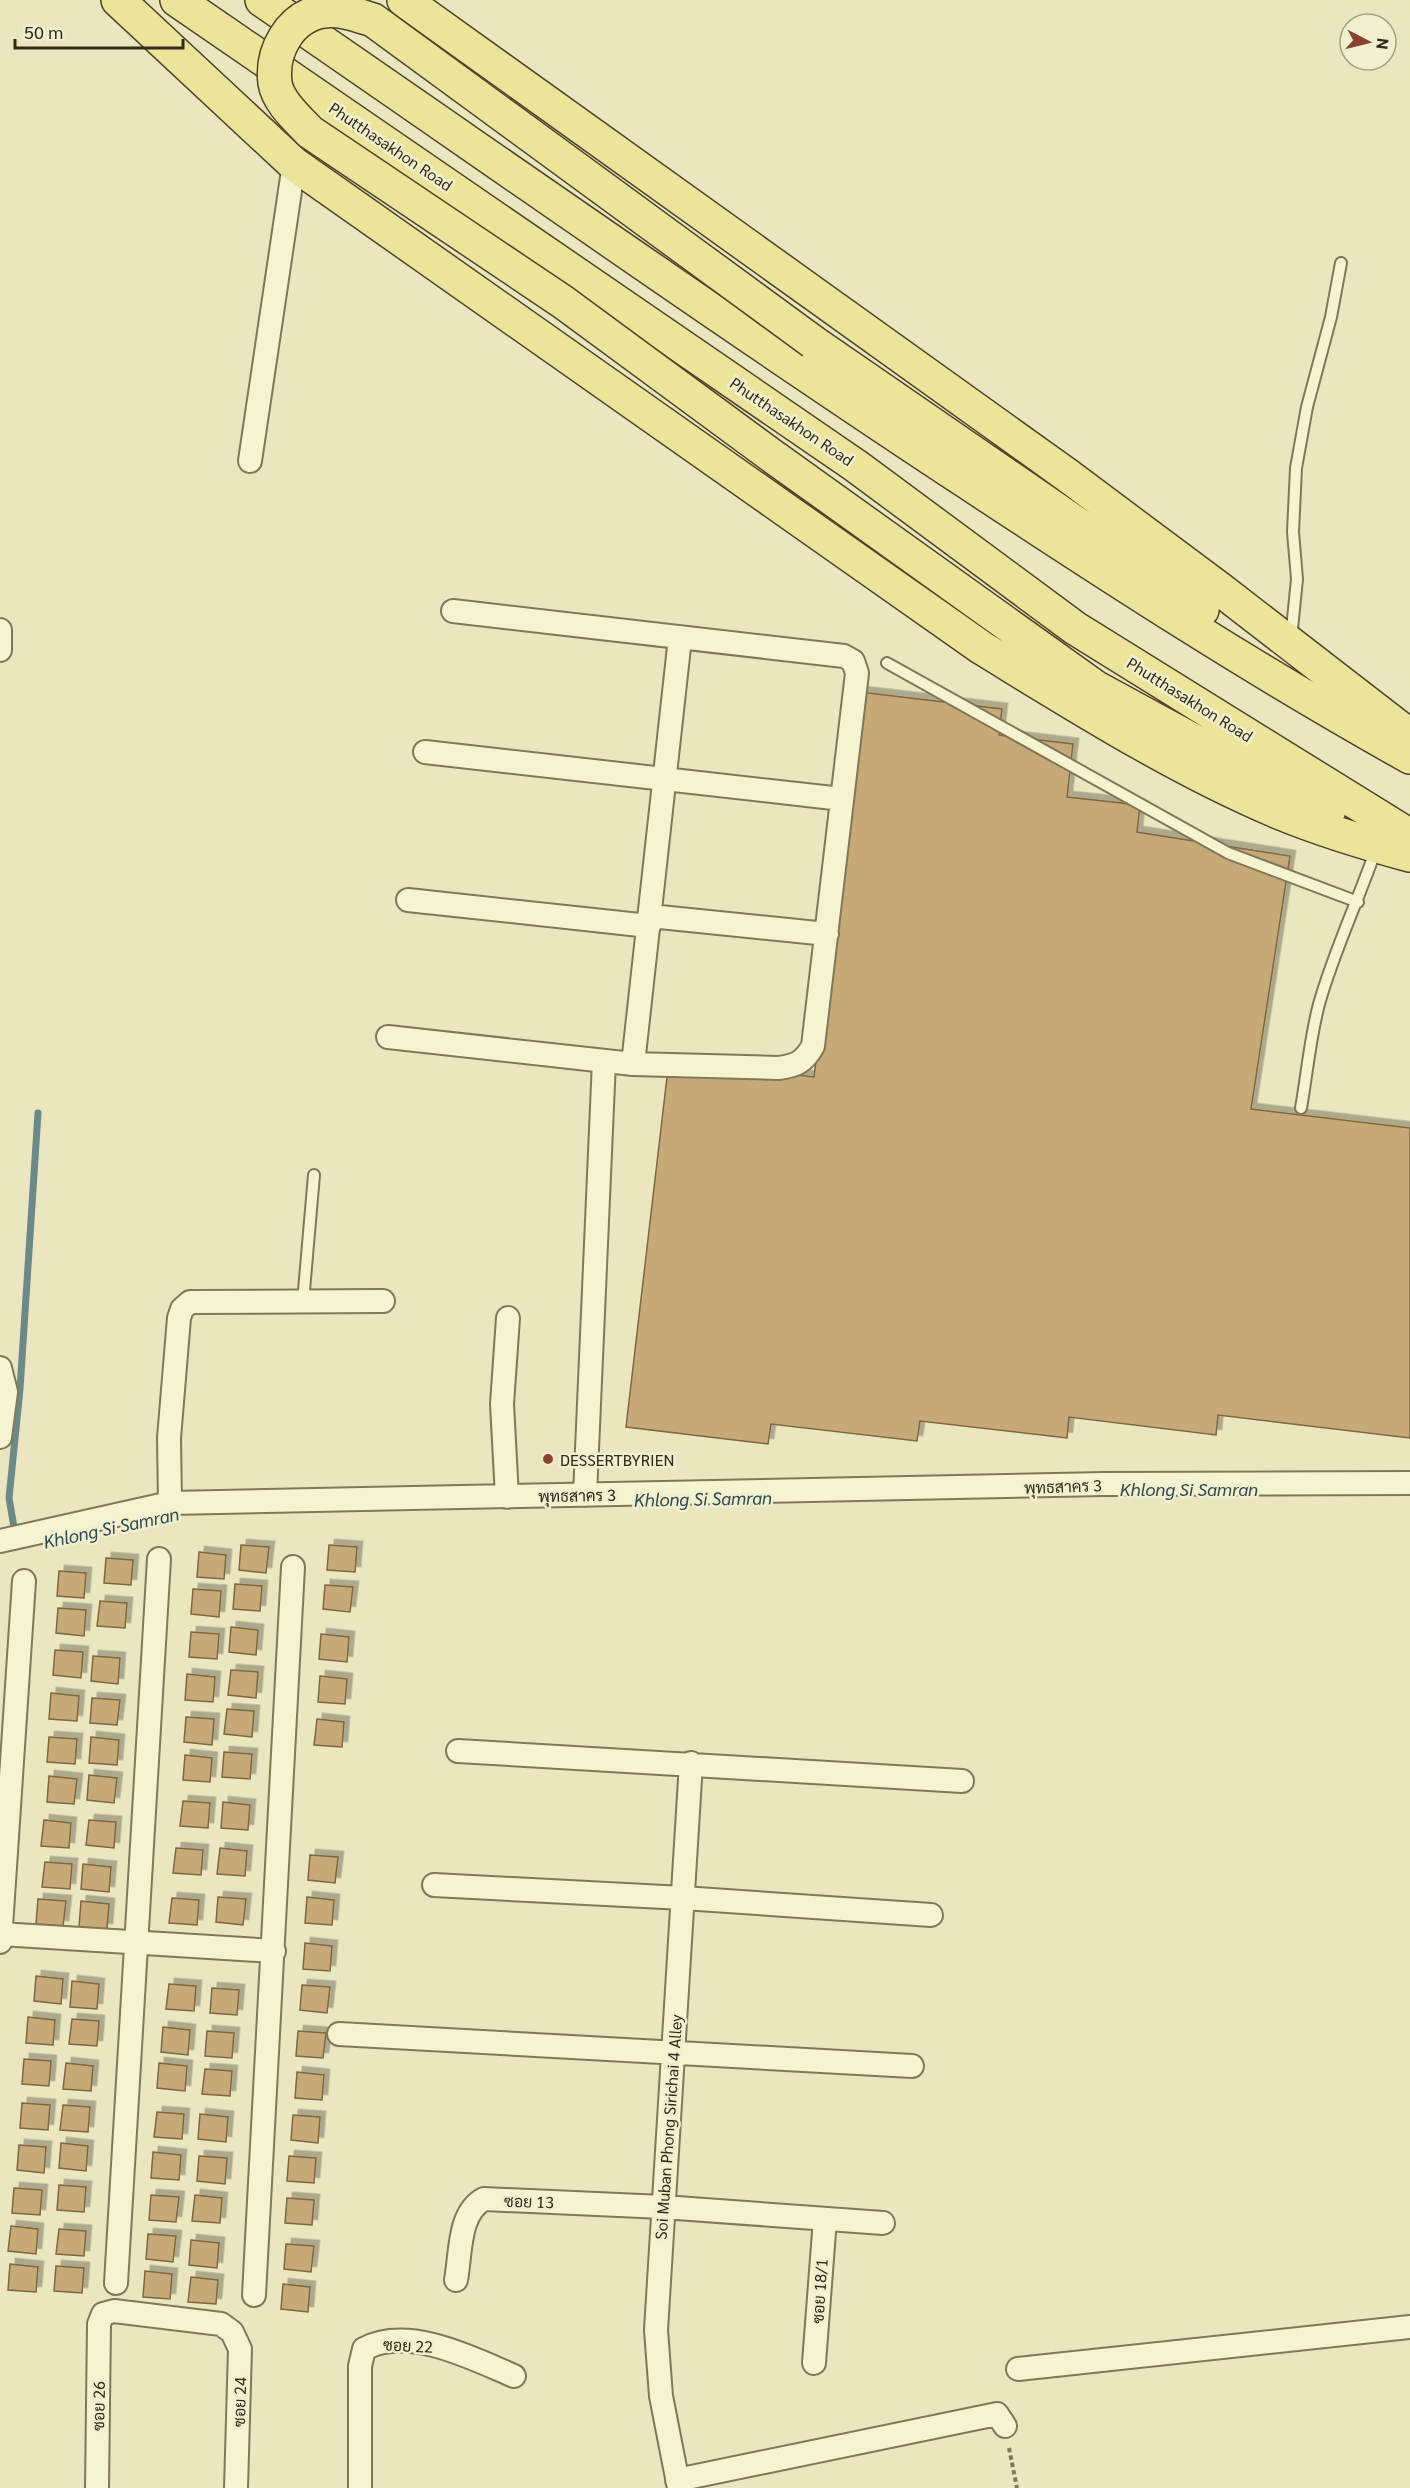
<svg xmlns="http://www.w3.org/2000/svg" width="1410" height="2488" font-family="Georgia,Sarabun,serif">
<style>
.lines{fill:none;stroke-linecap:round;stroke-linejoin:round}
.stream{stroke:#6a8988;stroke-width:7}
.building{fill:#c6a977;stroke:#7f6740;stroke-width:1.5;filter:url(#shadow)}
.service-casing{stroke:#817759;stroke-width:14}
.minor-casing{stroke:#817759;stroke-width:26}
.primary-casing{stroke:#4f442d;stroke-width:36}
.path{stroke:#817759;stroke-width:4;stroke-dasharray:4.5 3;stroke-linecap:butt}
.service{stroke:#f6f3d1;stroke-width:10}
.minor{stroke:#f6f3d1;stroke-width:22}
.primary{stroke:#ece498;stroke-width:33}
.primary-bridge-casing{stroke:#4f442d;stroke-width:36;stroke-linecap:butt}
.primary-bridge{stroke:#ece498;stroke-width:33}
.poi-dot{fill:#8c412d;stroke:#f2efce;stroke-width:2}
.labels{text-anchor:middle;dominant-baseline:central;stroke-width:5;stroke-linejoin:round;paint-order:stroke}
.street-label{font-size:16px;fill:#322b1c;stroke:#f2efce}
.poi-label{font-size:16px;fill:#322b1c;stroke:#f2efce;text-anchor:start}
.water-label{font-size:18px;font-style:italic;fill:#2c4b51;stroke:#f2efce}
</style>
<defs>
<filter id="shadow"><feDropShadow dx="5.5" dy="-5.5" stdDeviation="0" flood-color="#0004"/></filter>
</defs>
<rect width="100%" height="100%" fill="#eae6bf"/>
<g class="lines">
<path class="stream" d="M15,1533L9,1498L20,1389L38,1113"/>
</g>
<path class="building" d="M860,692L1002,709L999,735L1073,744L1067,797L1140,805L1137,832L1290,856L1251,1109L1410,1128V1438L1218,1415L1216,1435L1069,1417L1067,1438L920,1421L917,1441L771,1424L768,1444L626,1427L669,1060L814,1077Z
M241,1545L269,1547L266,1573L239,1570Z
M329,1545L357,1547L355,1572L327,1570Z
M199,1552L226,1555L224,1579L197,1577Z
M106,1558L133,1560L131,1585L104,1583Z
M59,1571L86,1573L84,1598L57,1596Z
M235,1584L262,1586L260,1611L233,1609Z
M325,1585L353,1587L350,1612L323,1609Z
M193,1589L221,1591L219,1617L191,1614Z
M100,1601L127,1603L125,1628L97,1626Z
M58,1608L86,1610L84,1636L56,1633Z
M231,1627L258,1630L256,1655L229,1652Z
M191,1632L219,1634L217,1659L189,1657Z
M321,1634L349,1637L347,1662L319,1659Z
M55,1650L83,1652L81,1678L53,1675Z
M93,1656L120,1658L118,1684L91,1681Z
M231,1670L258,1672L256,1698L228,1695Z
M187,1674L215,1677L213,1702L185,1700Z
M320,1676L347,1679L345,1704L318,1702Z
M51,1693L79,1696L77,1721L49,1719Z
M92,1698L120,1700L117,1725L90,1723Z
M227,1709L254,1711L252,1737L224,1734Z
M186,1717L214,1719L212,1745L184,1742Z
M317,1719L344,1722L342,1747L314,1745Z
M49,1737L77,1739L75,1764L47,1762Z
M91,1737L119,1740L117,1765L89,1763Z
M224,1752L252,1754L250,1779L222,1777Z
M185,1755L212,1758L210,1782L183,1780Z
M89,1775L117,1778L114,1803L87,1800Z
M49,1776L77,1779L74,1804L47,1802Z
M183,1801L210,1803L208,1828L180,1826Z
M223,1802L250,1805L248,1830L221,1828Z
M44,1820L71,1823L69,1848L41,1846Z
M89,1820L116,1822L114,1848L86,1845Z
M176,1848L203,1850L201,1875L173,1873Z
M220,1848L247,1851L245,1876L217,1874Z
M310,1855L338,1857L335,1883L308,1880Z
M45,1862L72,1864L70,1889L42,1887Z
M83,1864L111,1867L109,1892L81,1889Z
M218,1897L246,1899L243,1925L216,1922Z
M307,1897L334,1900L332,1925L305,1923Z
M172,1898L199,1900L197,1925L169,1923Z
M38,1899L66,1901L63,1926L36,1924Z
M81,1901L109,1904L107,1929L79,1927Z
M305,1943L332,1946L330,1971L303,1969Z
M36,1976L63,1979L61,2004L34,2001Z
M72,1981L99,1984L97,2009L70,2007Z
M169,1984L196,1986L194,2011L166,2009Z
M302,1985L330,1987L327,2013L300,2010Z
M212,1988L239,1990L237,2015L210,2013Z
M28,2017L55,2020L53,2045L26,2043Z
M72,2019L99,2021L97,2046L69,2044Z
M163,2027L190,2030L188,2055L161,2052Z
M207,2031L234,2033L232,2058L205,2056Z
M298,2031L326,2033L323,2058L296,2056Z
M24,2059L51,2061L49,2086L22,2084Z
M66,2063L93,2066L91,2091L63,2089Z
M159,2063L187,2066L185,2091L157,2088Z
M205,2069L232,2071L230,2096L202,2094Z
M297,2072L324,2075L322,2100L295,2098Z
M22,2103L50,2105L48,2130L20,2128Z
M63,2105L90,2107L88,2132L60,2130Z
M157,2112L184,2114L182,2139L154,2137Z
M200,2114L228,2117L226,2142L198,2139Z
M293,2115L320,2117L318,2143L291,2140Z
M61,2143L88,2146L86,2171L59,2168Z
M19,2145L46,2147L44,2173L17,2170Z
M153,2152L181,2155L179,2180L151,2178Z
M199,2156L227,2158L225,2184L197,2181Z
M289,2156L316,2158L314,2183L287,2181Z
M59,2185L86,2187L84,2212L57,2210Z
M14,2188L42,2190L40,2215L12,2213Z
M151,2195L179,2197L176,2222L149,2220Z
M195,2195L222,2198L220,2223L192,2221Z
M287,2198L314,2200L312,2225L285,2223Z
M11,2226L38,2229L36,2254L8,2251Z
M59,2229L86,2231L84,2256L56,2254Z
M148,2234L176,2236L173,2262L146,2259Z
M191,2240L219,2243L217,2268L189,2265Z
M286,2244L314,2246L311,2272L284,2269Z
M10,2264L38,2267L36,2292L8,2290Z
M56,2266L84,2268L82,2293L54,2291Z
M145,2271L172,2274L170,2299L143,2297Z
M191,2277L218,2280L216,2304L188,2302Z
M283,2284L310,2287L308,2312L281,2309Z"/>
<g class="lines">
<defs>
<path id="service" d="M1291,639L1297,579L1293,532L1296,468L1307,407L1331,317L1341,263
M887,663L1228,853L1358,902
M1301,1108C1307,1074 1310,1038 1319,1004C1334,951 1358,901 1376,849
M303,1302L314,1175"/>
<path id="minor" d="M250,461L294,164
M0,630V650
M425,752L842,799
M408,900L649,926
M650,916L827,934
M388,1037L633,1064L778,1068C796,1066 804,1062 813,1046L857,673L853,661L844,656L453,611
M633,1064L680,638
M0,1368L6,1392L0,1437
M585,1495L604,1061
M507,1497L502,1404L508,1318
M170,1503L169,1438L179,1318L182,1309L190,1302L383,1301
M0,1541L170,1503L1104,1484L1410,1483
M458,1751L962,1781
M434,1885L683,1898L931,1915
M0,1934L274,1951
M0,1942L24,1581
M339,2034L912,2066
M456,2280C461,2253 458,2213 484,2199L663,2207L883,2223
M116,2283L159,1559
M254,2295L293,1567
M814,2363L825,2219
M1018,2369L1410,2327
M677,2480L997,2414L1005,2426
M97,2488L99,2324L103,2314L114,2311L221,2324L232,2332L240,2349L236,2488
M360,2488V2366L364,2349C408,2325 472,2358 514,2376
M679,2488L661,2396L656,2330L691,1763"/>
<path id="primary" d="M118,0L294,164L982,648C1077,706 1173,767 1276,811C1319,829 1365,843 1410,855
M177,0L856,466L1075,628L1410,836
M262,0C498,162 731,327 970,484C1114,579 1259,673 1410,757
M404,0L1067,475L1221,590L1410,736
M813,342L1202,610
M775,458L1095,687L1253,773L1329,810"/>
</defs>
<use href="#service" class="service-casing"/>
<use href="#minor" class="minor-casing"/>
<use href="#primary" class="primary-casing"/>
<path class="path" d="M1009,2448L1017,2488"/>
<use href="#service" class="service"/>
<use href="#minor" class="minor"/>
<use href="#primary" class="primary"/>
<defs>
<path id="primary-bridge" d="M775,458L563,302L310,132C298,119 278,102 275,83C271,51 290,16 324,11C341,9 357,15 373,20L813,342"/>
</defs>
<use href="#primary-bridge" class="primary-bridge-casing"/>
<use href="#primary-bridge" class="primary-bridge"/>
</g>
<circle class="poi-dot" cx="548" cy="1459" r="6"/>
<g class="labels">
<g class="street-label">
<text transform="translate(391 146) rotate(34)">Phutthasakhon Road</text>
<text transform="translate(792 421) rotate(34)">Phutthasakhon Road</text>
<text transform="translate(1190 699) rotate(32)">Phutthasakhon Road</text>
<text transform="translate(1063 1486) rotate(-2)">พุทธสาคร 3</text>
<text transform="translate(577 1495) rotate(-1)">พุทธสาคร 3</text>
<text transform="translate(668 2127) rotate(-86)">Soi Muban Phong Sirichai 4 Alley</text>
<text transform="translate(529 2201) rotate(2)">ซอย 13</text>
<text transform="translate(819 2291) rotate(-86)">ซอย 18/1</text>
<text transform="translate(408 2345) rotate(3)">ซอย 22</text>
<text transform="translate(239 2402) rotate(-88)">ซอย 24</text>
<text transform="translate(98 2406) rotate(-89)">ซอย 26</text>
</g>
<g class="poi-label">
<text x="560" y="1459">DESSERTBYRIEN</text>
</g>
<g class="water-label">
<text x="1189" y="1488">Khlong Si Samran</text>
<text transform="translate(703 1498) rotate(-1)">Khlong Si Samran</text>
<text transform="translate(111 1527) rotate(-12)">Khlong Si Samran</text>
</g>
</g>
<g transform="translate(1368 42) rotate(97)"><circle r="28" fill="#f2efce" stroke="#a5a187" stroke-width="1.5"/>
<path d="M0-4.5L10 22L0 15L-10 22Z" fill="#8c412d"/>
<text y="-9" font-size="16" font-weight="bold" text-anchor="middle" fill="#322b1c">N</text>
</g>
<path d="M15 39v9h168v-9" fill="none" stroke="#322b1c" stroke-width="3"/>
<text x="24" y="39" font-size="18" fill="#322b1c" stroke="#f2efce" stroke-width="4.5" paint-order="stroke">50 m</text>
</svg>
